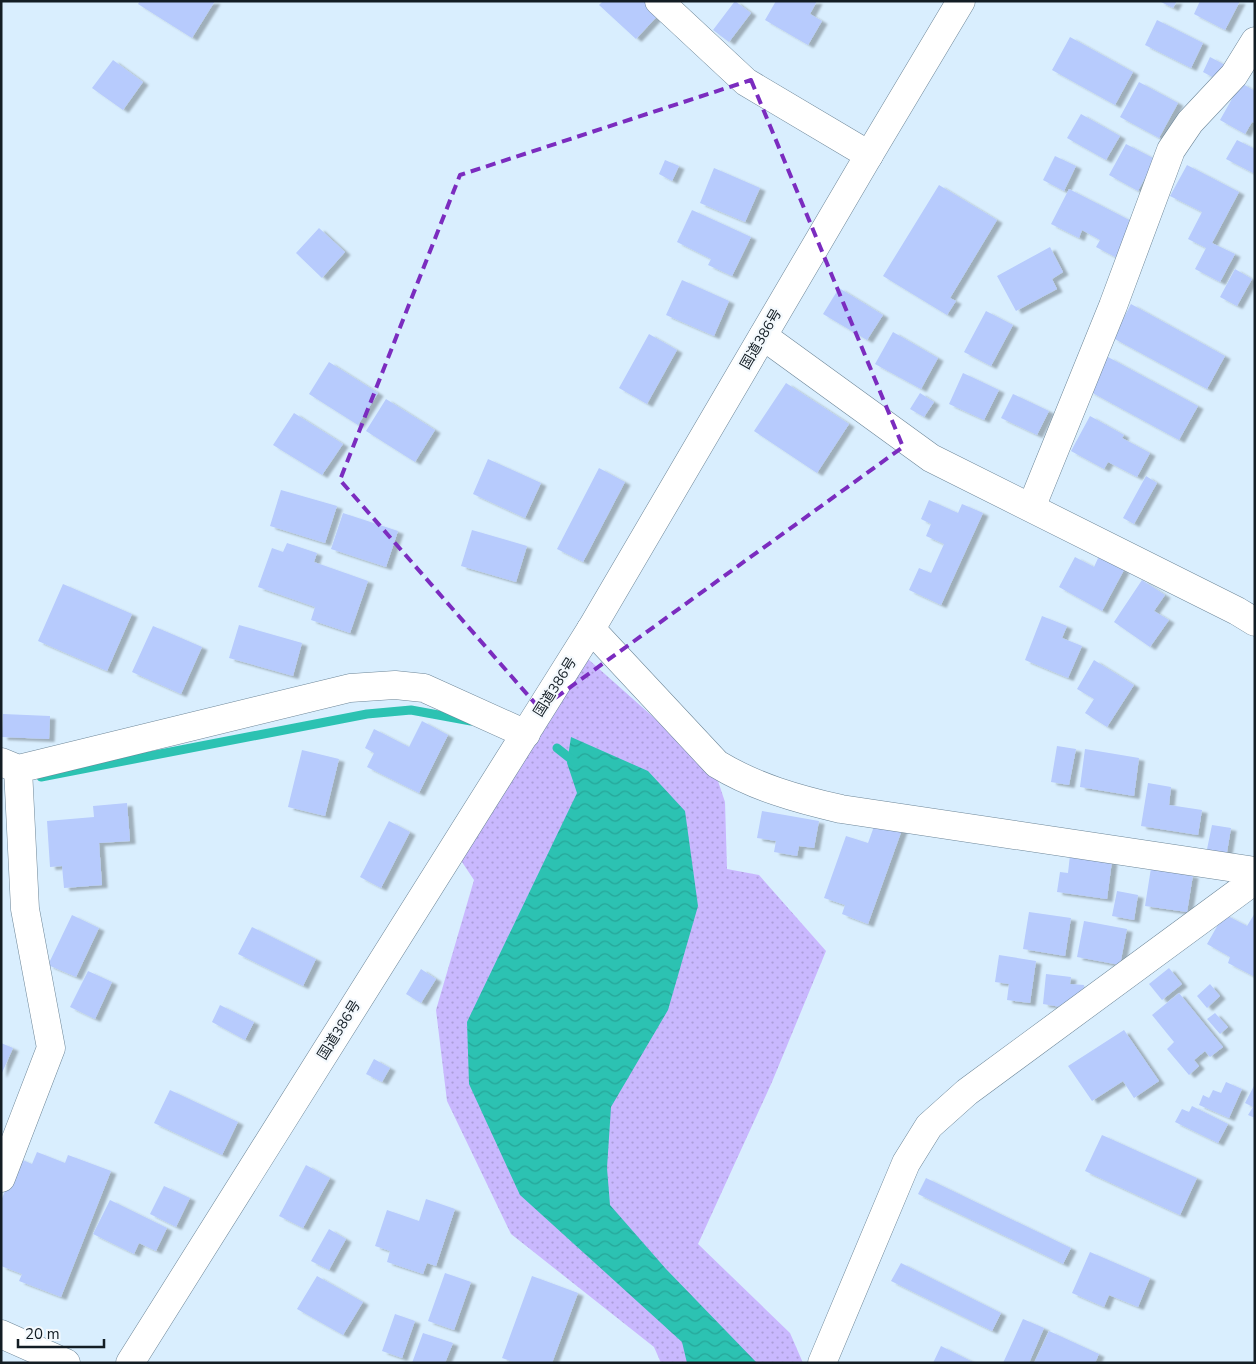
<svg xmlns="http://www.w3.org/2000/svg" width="1256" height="1364" font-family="'Nunito Sans','Noto Sans JP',sans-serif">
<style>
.park{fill:url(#park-dots)}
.water{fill:url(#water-waves)}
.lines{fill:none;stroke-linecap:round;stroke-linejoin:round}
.stream{stroke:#2cc2b2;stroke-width:9}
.building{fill:#b7cbfd;filter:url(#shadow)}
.minor-casing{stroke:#6d8698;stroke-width:29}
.secondary-casing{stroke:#6d8698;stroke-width:29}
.trunk-casing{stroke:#6d8698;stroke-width:29}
.minor{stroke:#fff;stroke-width:28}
.secondary{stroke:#fff;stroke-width:28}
.trunk{stroke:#fff;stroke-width:28}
.marked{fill:none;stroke:#7b2cbf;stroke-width:4;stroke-dasharray:10 6;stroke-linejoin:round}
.labels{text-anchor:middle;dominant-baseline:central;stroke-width:4.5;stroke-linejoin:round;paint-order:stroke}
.street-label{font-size:14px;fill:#131d24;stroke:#f4f9fd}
</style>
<defs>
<pattern id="park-dots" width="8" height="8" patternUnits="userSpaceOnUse" patternTransform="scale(1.25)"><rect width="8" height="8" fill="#c9b8fe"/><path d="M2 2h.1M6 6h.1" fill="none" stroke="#ac9eda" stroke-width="1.8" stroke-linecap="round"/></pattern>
<pattern id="water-waves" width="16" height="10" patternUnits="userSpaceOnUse" patternTransform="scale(1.25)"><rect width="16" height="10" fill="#2cc2b2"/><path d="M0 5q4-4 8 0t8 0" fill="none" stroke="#26a699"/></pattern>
<filter id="shadow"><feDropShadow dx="5.5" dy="3" stdDeviation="1" flood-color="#0004"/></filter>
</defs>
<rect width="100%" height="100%" fill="#d9eefe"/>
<path class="park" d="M588,659L715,772L725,802L727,869L759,875L826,951L772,1082L698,1244L790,1333L803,1363H661L654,1347L511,1234L447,1101L436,1010L474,880L458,856Z"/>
<path class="water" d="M571,737L648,771L685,811L698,906L668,1010L611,1107L607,1168L610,1205L666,1269L757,1363H687L682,1342L520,1195L469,1084L467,1022L577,793L567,763Z"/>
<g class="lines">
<path class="stream" d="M557,748L576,763
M41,777L367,714L411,710L471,721"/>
</g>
<path class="building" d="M140,1H215L192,38L138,4Z
M603,1H651L662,11L636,39L599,5Z
M735,1L751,13L729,42L713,30Z
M776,1H817L810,14L822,21L808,45L765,20Z
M1159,1H1177L1173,8Z
M1200,1H1240L1225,30L1194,14Z
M1157,20L1203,43L1191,68L1145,45Z
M1070,37L1133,72L1115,105L1052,70Z
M1210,57L1225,65L1218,80L1203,72Z
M113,60L143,82L123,110L92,88Z
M1139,82L1178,103L1159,138L1120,117Z
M1241,83L1255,91V123L1252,122L1245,134L1220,120Z
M1081,114L1120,136L1106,160L1067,138Z
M1237,140L1255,149V174L1226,159Z
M1126,144L1155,159L1138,191L1109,175Z
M1055,156L1076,166L1064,191L1043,180Z
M665,160L679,166L672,181L659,174Z
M1187,165L1239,192L1212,243L1235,254L1220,282L1195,269L1206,248L1188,239L1202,212L1170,196Z
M714,168L760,188L745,222L700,203Z
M939,185L997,220L950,298L956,301L947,315L883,276Z
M1069,189L1135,223L1117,258L1096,247L1100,240L1082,230L1079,238L1051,224Z
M692,210L751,237L732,276L708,265L711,259L677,242Z
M319,228L345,252L322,278L296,253Z
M1050,247L1063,272L1052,279L1057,289L1016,311L997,276Z
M1235,269L1252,279L1237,306L1220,297Z
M682,280L729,301L714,336L666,315Z
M839,288L883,315L867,340L823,314Z
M1131,304L1225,356L1207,389L1113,338Z
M986,311L1013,325L991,366L964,352Z
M893,332L938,358L921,389L875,364Z
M649,334L677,350L647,404L619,388Z
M1108,357L1198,406L1179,440L1089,391Z
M329,362L378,393L358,425L309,394Z
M963,373L999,390L984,420L949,404Z
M786,383L849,424L817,473L754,431Z
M920,393L934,402L924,417L910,409Z
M1013,394L1049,411L1037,435L1001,418Z
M386,399L435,430L415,462L366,431Z
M294,413L343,444L322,475L273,445Z
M1090,416L1124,435L1122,438L1150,453L1137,477L1108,462L1104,469L1071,451Z
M488,459L541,483L525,518L473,494Z
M599,468L625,482L583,562L557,549Z
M1146,476L1157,483L1134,524L1123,518Z
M281,490L337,506L325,543L270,526Z
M929,500L958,513L962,504L983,513L941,605L909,590L919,568L931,573L944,544L926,536L931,524L921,519Z
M343,513L398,531L386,567L331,549Z
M472,530L527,546L516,582L461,566Z
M287,543L317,553L314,562L368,581L350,633L311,620L315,607L258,587L272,548L283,552Z
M1099,556L1124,570L1102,611L1059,587L1075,557L1094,567Z
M1142,580L1165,595L1154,611L1169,620L1150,647L1114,622Z
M63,584L132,614L107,671L38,641Z
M1042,616L1067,626L1062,638L1082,646L1068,678L1025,660Z
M239,625L302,643L293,676L229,658Z
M153,626L202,647L181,694L132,672Z
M1094,660L1134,685L1107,727L1085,713L1094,699L1077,689Z
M3,714L50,716L49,739L2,737Z
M422,721L448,735L419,793L367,767L374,753L365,748L374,729L409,747Z
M1057,746L1076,749L1069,785L1051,782Z
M1085,749L1139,758L1134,796L1080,787Z
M302,750L339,759L325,816L288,807Z
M1148,783L1171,787L1169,805L1202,810L1198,835L1141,826Z
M127,803L130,841L99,843L102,885L64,888L62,866L50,867L47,821L94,817L93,806Z
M762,811L819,821L814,848L799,846L797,856L774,852L776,841L757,838Z
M877,818L903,827L868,924L842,914L845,905L824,898L846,836L868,843Z
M389,821L410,832L381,888L360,877Z
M1212,825L1231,828L1226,858L1206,854Z
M1070,855L1112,861L1107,899L1057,892L1060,872L1068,873Z
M1151,868L1193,875L1187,912L1145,906Z
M1117,891L1138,895L1134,920L1112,916Z
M1029,912L1071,918L1065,956L1023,949Z
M1255,913V977L1228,963L1230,957L1207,944L1224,914L1247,926Z
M72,915L99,928L76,977L48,965Z
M1084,921L1127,929L1120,965L1077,957Z
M252,927L316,959L303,986L238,954Z
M999,955L1036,961L1030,1003L1007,1000L1009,984L995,982Z
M1169,968L1182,984L1162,1000L1149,984Z
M421,969L436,979L421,1003L406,994Z
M88,971L112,982L95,1019L70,1007Z
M1046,974L1071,977L1070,984L1084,985L1082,1003L1067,1008L1043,1004Z
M1210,984L1220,996L1207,1008L1197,996Z
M1179,993L1223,1047L1210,1057L1205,1051L1194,1060L1199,1066L1189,1075L1167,1049L1174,1042L1152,1015Z
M220,1005L254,1022L245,1040L212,1022Z
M1215,1013L1228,1027L1220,1034L1207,1019Z
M1124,1030L1159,1081L1134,1098L1123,1081L1092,1101L1068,1066Z
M1,1043L13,1048L1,1075Z
M374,1059L390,1068L382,1082L366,1074Z
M1226,1082L1242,1089L1229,1118L1199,1105L1203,1095L1209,1098L1213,1090L1221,1093Z
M1255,1084V1118L1248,1115L1253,1107L1245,1103Z
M170,1090L238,1122L222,1155L154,1123Z
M1192,1106L1228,1124L1218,1143L1175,1122L1182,1109L1189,1112Z
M1102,1135L1197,1178L1180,1215L1085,1171Z
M37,1152L65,1163L68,1155L111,1171L61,1297L19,1281L22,1274L1,1266V1201L18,1158L32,1164Z
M306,1165L330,1178L303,1228L279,1216Z
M926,1178L1071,1248L1063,1264L918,1194Z
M164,1186L190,1198L176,1227L150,1214Z
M426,1199L455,1209L436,1266L427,1263L423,1274L387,1262L390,1251L375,1246L387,1210L419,1221Z
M110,1200L167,1228L156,1251L139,1243L134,1254L93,1234Z
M329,1229L346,1239L329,1270L311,1261Z
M1090,1252L1150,1278L1138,1307L1109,1295L1104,1307L1072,1293Z
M901,1263L1001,1313L992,1331L891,1281Z
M445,1273L471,1282L454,1330L428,1321Z
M317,1276L363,1302L343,1335L297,1309Z
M532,1276L578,1293L552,1363H516L502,1358Z
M395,1314L415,1321L402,1358L382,1351Z
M1023,1319L1044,1328L1029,1363H1003Z
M1049,1331L1099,1354L1095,1363H1034Z
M423,1333L453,1343L445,1363H412Z
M941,1346L975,1363H933Z"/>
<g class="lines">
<defs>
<path id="minor" d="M659,1L746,82L869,155
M763,336L931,458L1237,611L1255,622
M1031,508L1113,306L1171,150L1190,122L1234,75L1255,41
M591,629L717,764C755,787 797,799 841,809L1255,871
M1,762L18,769L350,688L395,685L424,688L526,734
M1,1178L51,1048L25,909L18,769
M822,1363L906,1163L929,1126L967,1092L1255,880"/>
<path id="secondary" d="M1,1334L66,1363"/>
<path id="trunk" d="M130,1363L591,629L869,155L961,1"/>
</defs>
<use href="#minor" class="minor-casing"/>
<use href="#secondary" class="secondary-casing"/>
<use href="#trunk" class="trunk-casing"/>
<use href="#minor" class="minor"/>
<use href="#secondary" class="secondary"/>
<use href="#trunk" class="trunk"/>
</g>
<path class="marked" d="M751,80L903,447L540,709L340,480L460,175Z"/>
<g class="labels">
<g class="street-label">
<text transform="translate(761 339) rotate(-60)">国道386号</text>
<text transform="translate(555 687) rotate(-58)">国道386号</text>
<text transform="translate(339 1030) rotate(-58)">国道386号</text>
</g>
</g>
<rect width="1256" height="1364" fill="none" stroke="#131d24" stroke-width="5"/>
<path d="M18 1339v8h86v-8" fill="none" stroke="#131d24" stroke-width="2.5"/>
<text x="25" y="1339" font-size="15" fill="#131d24" stroke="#f4f9fd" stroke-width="4" paint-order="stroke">20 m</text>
</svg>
